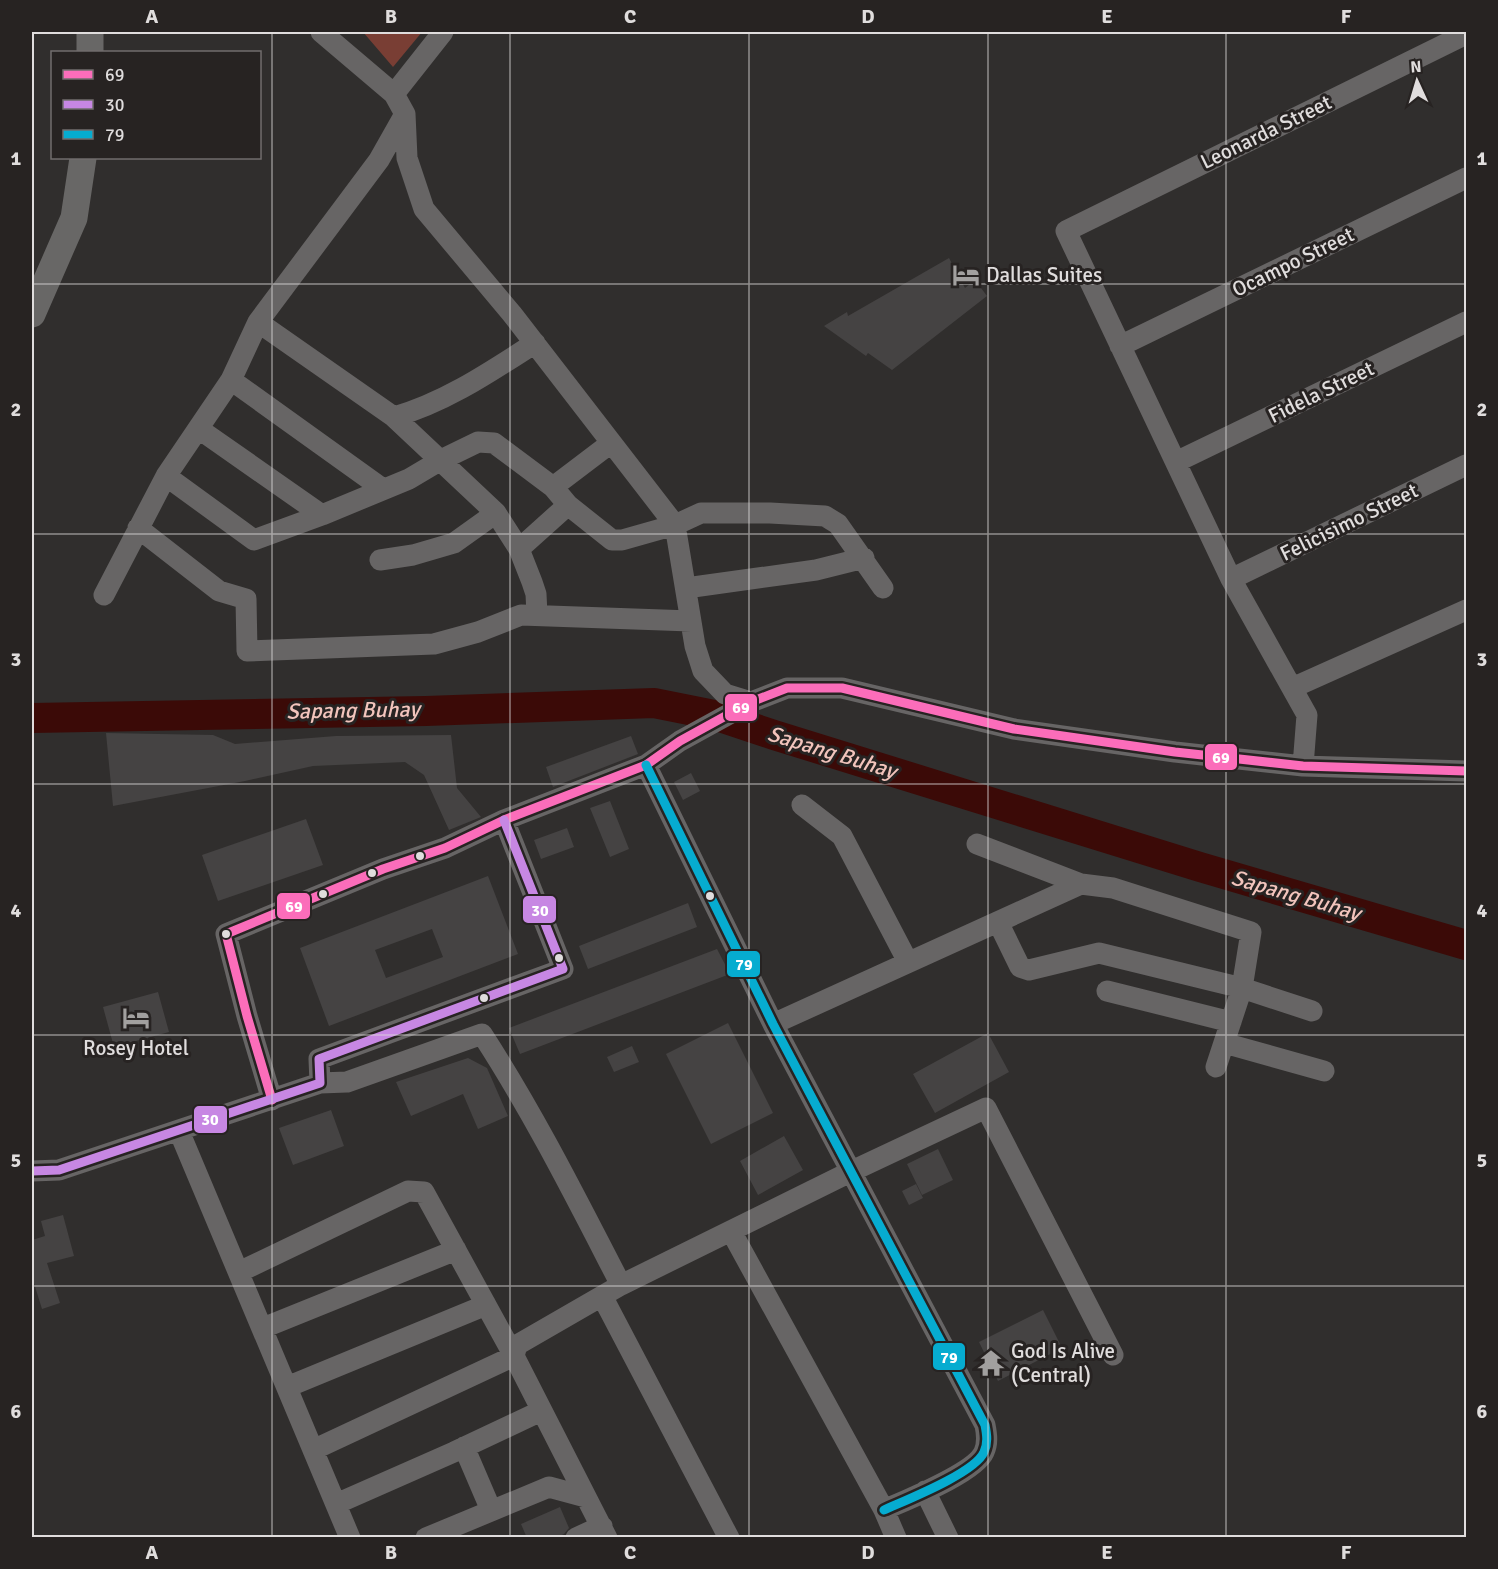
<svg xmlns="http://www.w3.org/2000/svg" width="1498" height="1569" font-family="Signika,sans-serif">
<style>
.green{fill:#793e34}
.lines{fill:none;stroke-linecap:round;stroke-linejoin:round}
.river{stroke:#3b0a07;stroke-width:30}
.building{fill:#454343;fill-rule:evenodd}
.minor{stroke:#676565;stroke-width:21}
.major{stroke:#686766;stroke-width:27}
.bus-1-casing{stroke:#272322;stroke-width:14}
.bus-2-casing{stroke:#272322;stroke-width:14}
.bus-3-casing{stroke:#272322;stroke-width:14}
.bus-1{stroke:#fb6dba;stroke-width:9}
.bus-2{stroke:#c787e3;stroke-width:9}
.bus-3{stroke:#06acd0;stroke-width:9}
.grid{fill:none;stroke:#e0dddd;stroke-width:1.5;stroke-opacity:0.55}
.bus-dot{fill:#e0dddd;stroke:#272322;stroke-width:2}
.labels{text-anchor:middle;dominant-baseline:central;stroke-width:6;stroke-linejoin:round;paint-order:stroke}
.street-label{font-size:21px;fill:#e0dddd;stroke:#272322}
.poi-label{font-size:21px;fill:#e0dddd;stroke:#272322;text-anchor:start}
.water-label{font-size:22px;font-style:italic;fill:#f2c4bc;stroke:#272322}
.line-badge{stroke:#272322;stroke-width:2}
.badge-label{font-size:16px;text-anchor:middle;font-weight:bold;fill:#fff}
.neatline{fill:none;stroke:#e0dddd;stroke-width:2}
.grid-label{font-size:20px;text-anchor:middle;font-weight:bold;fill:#e0dddd}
</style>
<rect width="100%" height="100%" fill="#302e2d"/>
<path class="green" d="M363,32H422L393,67Z"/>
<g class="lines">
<path class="river" d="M32,718L426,711L654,703L714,715L774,735L1200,867L1466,945"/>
</g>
<path class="building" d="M949,258L965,288L975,280L987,296L892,370L868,353L866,356L824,326L847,312L848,316Z
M106,733L213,735L235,744L336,736L451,735L457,788L481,817L449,830L424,775L405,762L313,766L245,781L113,806Z
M631,736L638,754L553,787L546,767Z
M691,773L700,791L683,800L674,782Z
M610,801L629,849L610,857L590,808Z
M306,819L323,865L218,901L202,855Z
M567,828L574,847L541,859L534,840Z
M488,876L518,954L329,1026L300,948ZM432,929L443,957L386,978L375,950Z
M688,903L697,927L588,969L579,946Z
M717,949L730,974L520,1054L509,1028Z
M158,992L169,1032L114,1047L103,1007Z
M728,1023L773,1113L711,1144L666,1054Z
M988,1033L1009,1072L935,1113L913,1074Z
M632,1046L639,1062L614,1072L607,1057Z
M468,1058L487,1068L508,1116L478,1129L463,1094L411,1116L396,1082Z
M331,1110L344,1146L293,1165L279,1128Z
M784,1136L803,1170L758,1195L740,1161Z
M938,1149L953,1180L922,1195L907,1164Z
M916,1184L923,1198L909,1205L902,1191Z
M63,1215L74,1256L47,1263L60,1303L42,1309L32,1277V1240L45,1236L41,1221Z
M1043,1310L1062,1348L998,1381L979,1342Z
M560,1507L569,1528L564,1534L556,1538H527L521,1524Z"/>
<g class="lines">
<path class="minor" d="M321,32L394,94L405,114L407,158L424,209L512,314L675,525L695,646L703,671L725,694L751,702
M394,94L443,32
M258,322L394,417L496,513L519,549L532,582L536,594L537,615
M1120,346L1466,178
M231,380L383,489
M394,417C446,402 490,372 535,343
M199,429L322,515
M1176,462L1466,322
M166,476L254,540L322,515L409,479L441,460L478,442L494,443L553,487L568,505L612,540H622L675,525L701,513H770L825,516L838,524L883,588
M553,487L611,443
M138,528L219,591L246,599L247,651L434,644L478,632L521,615L691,621
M519,549L568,505
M380,560L413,555L454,543L496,513
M1231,579L1466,465
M686,588L816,570L864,558
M104,595L166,476L231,380L258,322L379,160L405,114
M1292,688L1466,610
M646,765L773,1024L985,1425C987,1435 988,1443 984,1452C975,1473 906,1500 884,1510
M1303,766L1307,715L1231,579L1066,231L1466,34
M802,805L842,836L908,962
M977,844L1081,884
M998,922L1020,967L1029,970L1099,953L1242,988L1312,1011
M1107,991L1231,1022
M773,1024L1081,884L1113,888L1251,932L1242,988L1216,1067
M1224,1043L1324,1071
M320,1083L347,1082L482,1034C534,1114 577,1200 621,1285
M272,1100L247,1016L226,934L383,869L445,848L504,820L646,765L680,741L751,702L787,688H842L1014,729L1175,752L1303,766L1466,771
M179,1131L350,1538
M32,1171L59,1170L320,1083L319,1059L563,969L504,820
M731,1231L884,1510L896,1538
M239,1272L408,1191L424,1192L514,1356L607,1538
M602,1296L729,1538
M263,1328L456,1250
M287,1387L486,1305
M464,1447L491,1510
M313,1450L514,1356L517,1345L621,1285L850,1172L986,1108L1113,1355
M925,1491L948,1538
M336,1504L454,1452L541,1411
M426,1538L549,1487L586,1497
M576,1538L602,1526"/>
<path class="major" d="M90,32V52
M32,314L74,218L83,158"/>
<defs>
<path id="bus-1" d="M272,1100L247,1016L226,934L383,869L445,848L504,820L646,765L680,741L751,702L787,688H842L1014,729L1175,752L1303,766L1466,771"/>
<path id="bus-2" d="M32,1171L59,1170L320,1083L319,1059L563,969L504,820"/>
<path id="bus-3" d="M646,765L773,1024L985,1425C987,1435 988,1443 984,1452C975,1473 906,1500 884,1510"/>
</defs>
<use href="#bus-1" class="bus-1-casing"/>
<use href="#bus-2" class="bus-2-casing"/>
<use href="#bus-3" class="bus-3-casing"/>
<use href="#bus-1" class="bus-1"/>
<use href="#bus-2" class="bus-2"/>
<use href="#bus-3" class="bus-3"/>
</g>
<path class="grid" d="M272,32V1538M510,32V1538M749,32V1538M988,32V1538M1226,32V1538M32,284H1466M32,534H1466M32,784H1466M32,1035H1466M32,1286H1466"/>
<defs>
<symbol id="hotel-bare" viewBox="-9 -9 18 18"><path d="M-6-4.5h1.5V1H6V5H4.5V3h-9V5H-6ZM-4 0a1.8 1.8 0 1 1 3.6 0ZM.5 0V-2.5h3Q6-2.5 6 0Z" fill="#a2a09f" stroke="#272322" stroke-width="2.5" paint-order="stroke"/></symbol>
<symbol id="temple-bare" viewBox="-9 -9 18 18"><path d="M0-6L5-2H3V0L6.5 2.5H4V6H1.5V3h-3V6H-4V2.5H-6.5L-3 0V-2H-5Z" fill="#a2a09f" stroke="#272322" stroke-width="2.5" paint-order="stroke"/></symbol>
</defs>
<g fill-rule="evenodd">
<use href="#hotel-bare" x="947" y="256" width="38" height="38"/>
<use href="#hotel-bare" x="117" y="999" width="38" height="38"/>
<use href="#temple-bare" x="972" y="1344" width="38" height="38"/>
</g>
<g class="bus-dot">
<circle cx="420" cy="856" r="5"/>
<circle cx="372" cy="873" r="5"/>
<circle cx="323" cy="894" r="5"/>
<circle cx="710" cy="896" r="5"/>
<circle cx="226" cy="934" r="5"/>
<circle cx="559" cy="958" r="5"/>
<circle cx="484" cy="998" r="5"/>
</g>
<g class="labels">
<g class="street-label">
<text transform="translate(1266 132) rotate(-26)">Leonarda Street</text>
<text transform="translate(1293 262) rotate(-26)">Ocampo Street</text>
<text transform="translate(1321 392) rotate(-26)">Fidela Street</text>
<text transform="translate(1349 522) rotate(-26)">Felicisimo Street</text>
</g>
<g class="poi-label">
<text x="986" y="275">Dallas Suites</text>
<text x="136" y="1048" text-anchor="middle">Rosey Hotel</text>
<text x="1011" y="1351">God Is Alive<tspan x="1011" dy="24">(Central)</tspan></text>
</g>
<g class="water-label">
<text transform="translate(353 710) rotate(-1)">Sapang Buhay</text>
<text transform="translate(832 752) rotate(17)">Sapang Buhay</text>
<text transform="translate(1296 895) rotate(16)">Sapang Buhay</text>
</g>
</g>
<g class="line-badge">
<rect x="724" y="693" width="34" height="29" rx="6" fill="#fb6dba"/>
<rect x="1204" y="743" width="34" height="28" rx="6" fill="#fb6dba"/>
<rect x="276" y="892" width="35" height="28" rx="6" fill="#fb6dba"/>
<rect x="522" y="895" width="35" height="29" rx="6" fill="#c787e3"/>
<rect x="726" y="950" width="35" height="28" rx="6" fill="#06acd0"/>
<rect x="193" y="1105" width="35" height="29" rx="6" fill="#c787e3"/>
<rect x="932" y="1342" width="34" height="29" rx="6" fill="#06acd0"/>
</g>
<g class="badge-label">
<text x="741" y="713">69</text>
<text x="1221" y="763">69</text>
<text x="294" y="912">69</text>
<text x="540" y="916">30</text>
<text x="744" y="970">79</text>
<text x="210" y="1125">30</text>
<text x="949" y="1363">79</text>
</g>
<rect width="1498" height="1569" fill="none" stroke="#272322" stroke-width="66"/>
<rect x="51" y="51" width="210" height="108" fill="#272322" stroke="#716d6d" stroke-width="1.5"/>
<rect x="63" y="70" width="30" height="9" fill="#fb6dba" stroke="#716d6d" stroke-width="1.5"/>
<text x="105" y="81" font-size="18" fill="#e0dddd">69</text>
<rect x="63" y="100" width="30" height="9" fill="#c787e3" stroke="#716d6d" stroke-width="1.5"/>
<text x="105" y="111" font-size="18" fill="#e0dddd">30</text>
<rect x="63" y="130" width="30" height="9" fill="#06acd0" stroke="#716d6d" stroke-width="1.5"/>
<text x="105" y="141" font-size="18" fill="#e0dddd">79</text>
<g transform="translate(1417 81) rotate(356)" stroke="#272322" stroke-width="4.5" paint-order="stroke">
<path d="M0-4.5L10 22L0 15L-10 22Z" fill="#e0dddd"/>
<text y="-9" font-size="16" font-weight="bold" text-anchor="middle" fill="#e0dddd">N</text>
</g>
<rect x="33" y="33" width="1432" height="1503" class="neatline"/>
<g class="grid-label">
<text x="152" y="23">A</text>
<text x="391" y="23">B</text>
<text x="630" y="23">C</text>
<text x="868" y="23">D</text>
<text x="1107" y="23">E</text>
<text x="1346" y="23">F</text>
<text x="16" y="165">1</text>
<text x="1482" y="165">1</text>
<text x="16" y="416">2</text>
<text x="1482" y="416">2</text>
<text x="16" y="666">3</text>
<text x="1482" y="666">3</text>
<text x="16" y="917">4</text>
<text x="1482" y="917">4</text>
<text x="16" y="1167">5</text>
<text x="1482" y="1167">5</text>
<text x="16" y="1418">6</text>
<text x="1482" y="1418">6</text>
<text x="152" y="1559">A</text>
<text x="391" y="1559">B</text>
<text x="630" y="1559">C</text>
<text x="868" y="1559">D</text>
<text x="1107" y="1559">E</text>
<text x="1346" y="1559">F</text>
</g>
</svg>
